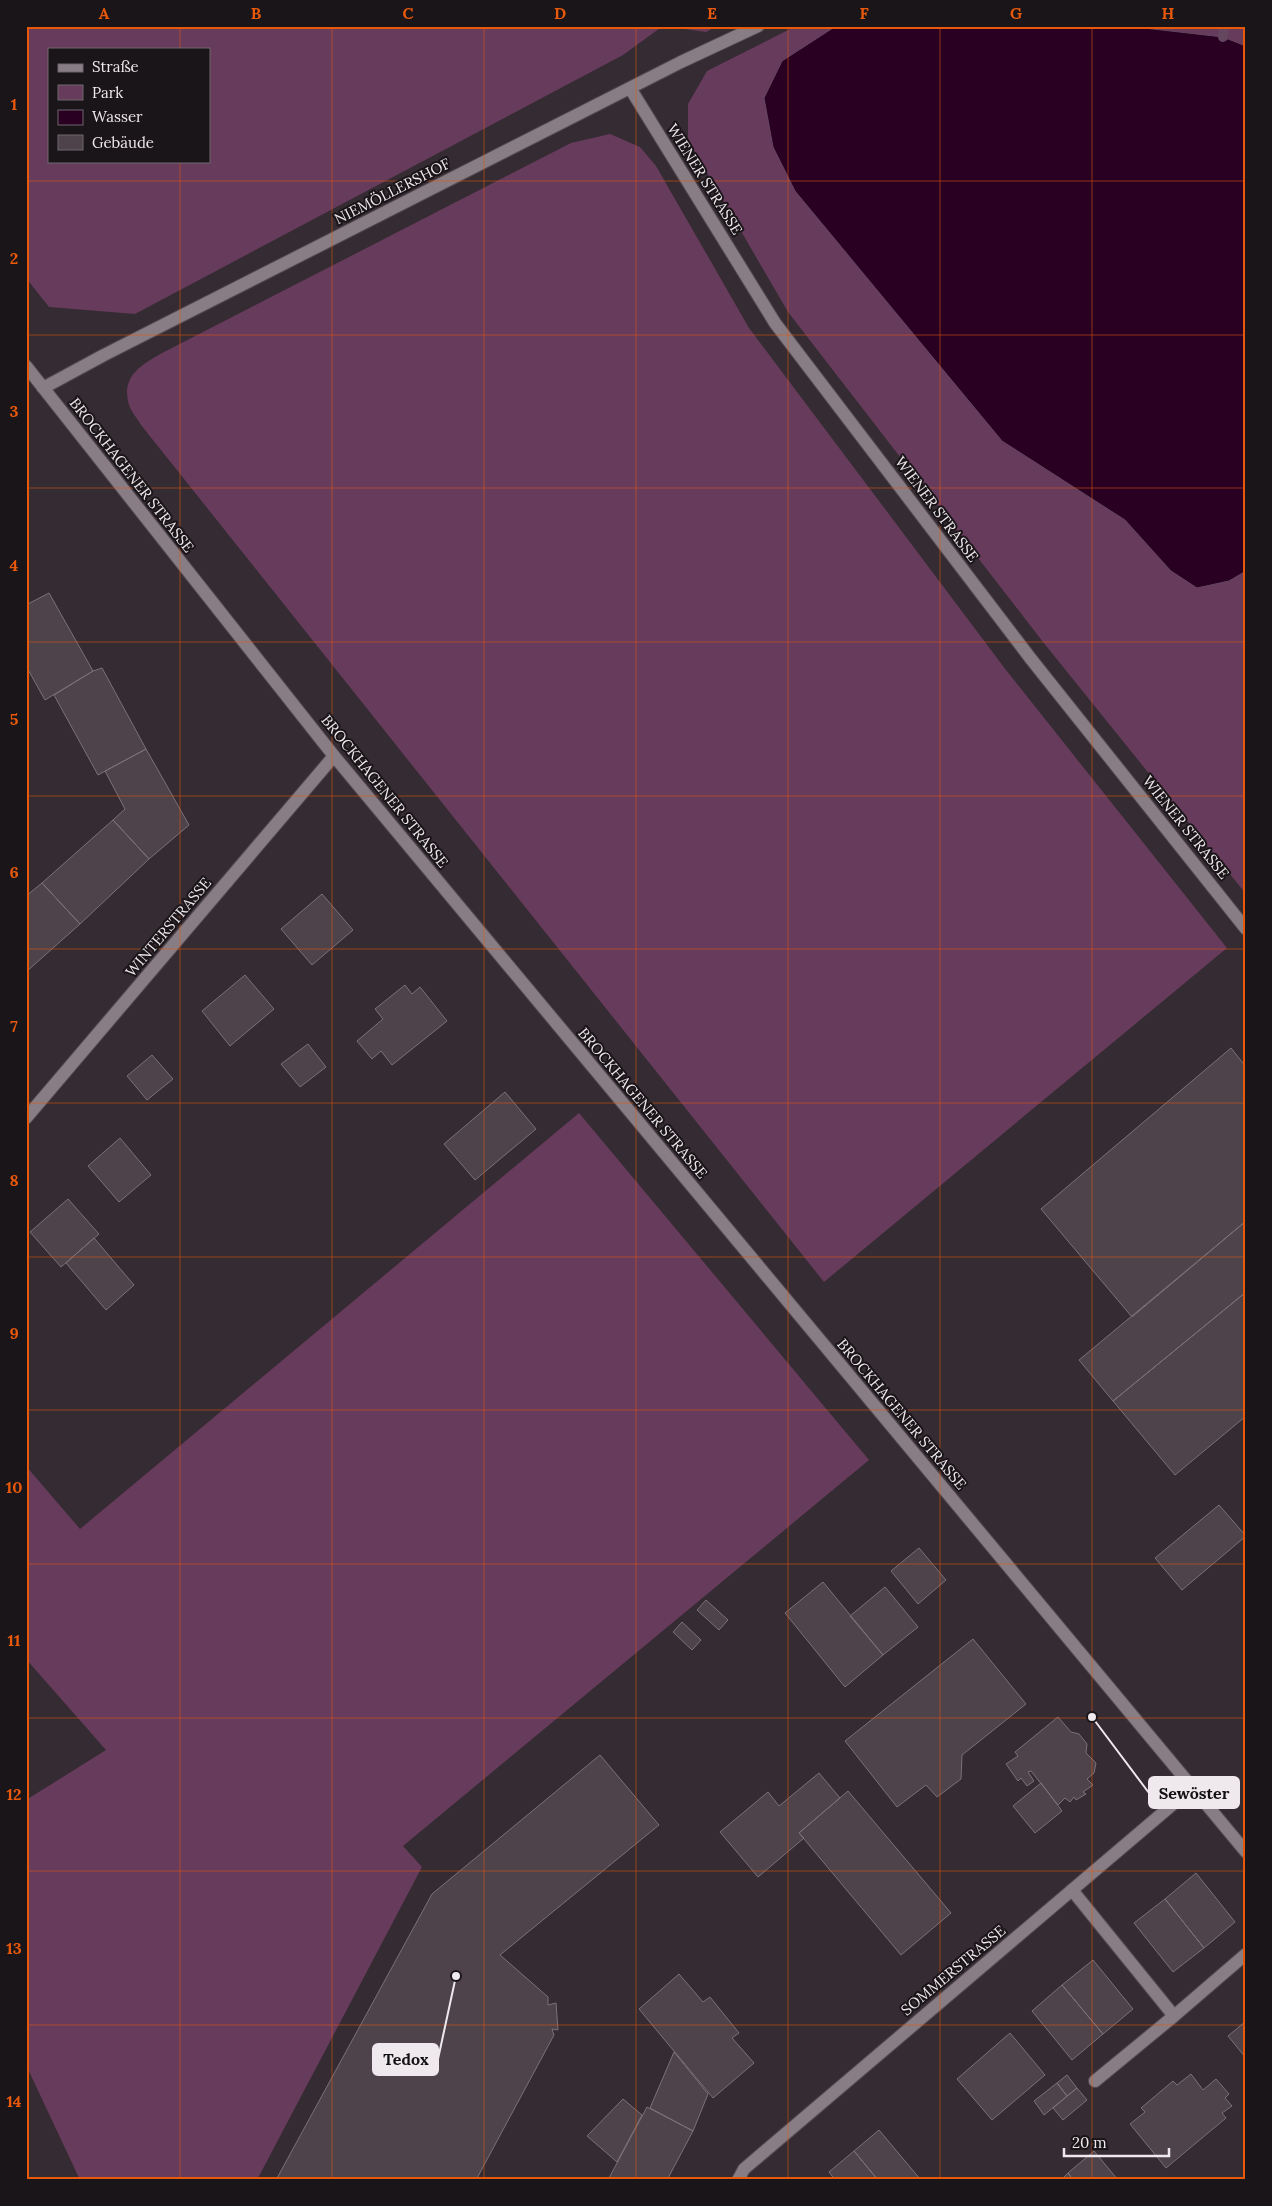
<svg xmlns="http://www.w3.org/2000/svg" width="1272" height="2206" font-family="Lora,serif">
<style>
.green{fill:#673b5c;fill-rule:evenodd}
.water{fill:#290022;stroke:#64465f}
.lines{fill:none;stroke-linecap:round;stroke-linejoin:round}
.stream{stroke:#64465f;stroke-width:10}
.building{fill:#4e434b;stroke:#7d7179}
.service-casing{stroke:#544a51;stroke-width:14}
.minor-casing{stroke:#544a51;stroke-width:14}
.secondary-casing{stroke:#544a51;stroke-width:14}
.service{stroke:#897d85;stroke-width:12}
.minor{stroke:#897d85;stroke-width:12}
.secondary{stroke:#897d85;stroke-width:12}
.grid{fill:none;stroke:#e8590c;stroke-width:1;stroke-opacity:0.55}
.labels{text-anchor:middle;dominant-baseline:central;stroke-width:4;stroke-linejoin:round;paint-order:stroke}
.street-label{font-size:15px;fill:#efe8ed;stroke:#1a1518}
.leader{fill:none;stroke:#efe8ed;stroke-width:2}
.callout-dot{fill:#efe8ed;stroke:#1a1518;stroke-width:2}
.callout{fill:#efe8ed;stroke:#efe8ed;stroke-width:2}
.callout-label{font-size:16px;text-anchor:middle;font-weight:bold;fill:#111}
.neatline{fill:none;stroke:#e8590c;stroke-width:2}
.grid-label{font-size:16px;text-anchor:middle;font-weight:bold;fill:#e8590c}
</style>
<rect width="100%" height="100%" fill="#352b32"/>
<path class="green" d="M26,26H663L623,55L135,314L49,307L26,278ZM49,49H209V161H49Z
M664,26H717L706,32Z
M796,26H836L782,61L1002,441L1125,520L1171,571L1229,581L1246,571V894L1043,642L788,312L688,140V104L707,71Z
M1127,26H1246V46L1223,37Z
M610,134L640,147L656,166L749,328L1006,670L1227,948L824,1282L141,425C137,418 129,409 128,401C122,374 145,363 164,352L571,143Z
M579,1113L869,1460L403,1846L422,1867L257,2180H80L26,2065V1800L106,1750L26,1659V1466L80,1529Z"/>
<path class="water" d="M836,26H1127L1223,37L1246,46V571L1229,581L1197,588L1171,571L1125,520L1002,441L795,191L773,147L764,98L782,61Z"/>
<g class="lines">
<path class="stream" d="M1223,37L1224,26"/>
</g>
<path class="building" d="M49,593L93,671L45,700L26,666V605Z
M102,668L146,749L98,775L54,695L93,671Z
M146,749L189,825L149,859L113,820L125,809L105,771Z
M113,820L149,859L80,924L42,883Z
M42,883L80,924L26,972V896Z
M322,894L353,930L312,965L281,929Z
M245,975L274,1009L230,1046L202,1011Z
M405,985L412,994L420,987L447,1021L392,1065L381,1051L372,1059L357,1041L383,1019L375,1009Z
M308,1044L326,1067L300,1087L281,1064Z
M1231,1048L1246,1067V1221L1132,1317L1041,1209Z
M152,1055L173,1079L147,1100L127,1076Z
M505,1092L536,1129L475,1180L444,1144Z
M120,1138L151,1175L119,1202L88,1166Z
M68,1199L99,1234L61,1267L30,1232Z
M1246,1221V1292L1113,1401L1079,1360Z
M94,1238L134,1285L106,1310L66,1263Z
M1246,1292V1416L1175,1475L1113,1401Z
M1219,1505L1246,1536L1182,1590L1155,1558Z
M919,1548L946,1580L918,1604L891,1571Z
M823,1582L883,1655L845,1687L785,1613Z
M885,1587L918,1627L883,1655L850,1616Z
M706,1600L728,1620L719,1630L697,1610Z
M682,1622L701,1640L692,1650L673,1632Z
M973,1639L1026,1704L962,1755L961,1779L937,1797L926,1785L897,1807L845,1741Z
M1058,1717L1071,1732L1079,1734L1087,1744L1086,1753L1096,1763L1094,1773L1087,1779L1093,1785L1083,1792L1086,1794L1076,1800L1074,1797L1070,1802L1065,1798L1058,1805L1031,1771L1028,1772L1034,1781L1027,1786L1021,1778L1018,1781L1006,1764L1018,1756L1015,1752Z
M600,1755L659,1825L500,1955L548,1997V2005L556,2003L558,2030L552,2029L554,2035L476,2180H276L432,1894Z
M819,1773L840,1798L799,1833L804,1838L758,1877L720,1832L768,1792L779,1806Z
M1041,1783L1062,1811L1035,1833L1013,1806Z
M848,1791L951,1913L901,1955L799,1833Z
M1196,1873L1235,1922L1204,1948L1165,1899Z
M1165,1899L1204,1948L1173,1972L1134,1923Z
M1093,1960L1133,2009L1103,2034L1062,1985Z
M679,1974L703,2002L710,1997L739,2033L732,2038L754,2063L713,2098L639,2009Z
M1062,1985L1103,2034L1072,2060L1032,2011Z
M1246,2021V2058L1228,2036Z
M1010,2033L1045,2075L992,2120L957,2079Z
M674,2052L708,2094L693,2131L650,2108Z
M1191,2074L1203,2090L1216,2079L1229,2094L1225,2098L1232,2106L1222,2113L1226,2118L1166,2168L1130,2124L1145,2112L1141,2108L1173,2081L1177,2085Z
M1067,2075L1077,2088L1067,2096L1057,2083Z
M1057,2083L1067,2096L1044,2115L1034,2101Z
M1077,2088L1087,2100L1063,2120L1053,2108Z
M623,2099L642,2115L617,2162L587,2136Z
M647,2107L693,2131L667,2180H613L609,2178Z
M879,2130L920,2179L918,2180H878L854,2151Z
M854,2151L878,2180H835L829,2172Z
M1094,2151L1118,2180H1073L1068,2173Z
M1068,2173L1073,2180H1061Z"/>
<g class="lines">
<defs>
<path id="service" d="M1072,1890L1174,2016L1095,2081
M1174,2016L1246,1954"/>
<path id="minor" d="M630,88L775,323L1031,659L1246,929
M43,388L104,355L681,62L758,26
M26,1118L334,756
M738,2180L744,2169L1192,1788"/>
<path id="secondary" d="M26,366L334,756L1246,1852"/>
</defs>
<use href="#service" class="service-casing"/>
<use href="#minor" class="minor-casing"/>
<use href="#secondary" class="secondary-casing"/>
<use href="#service" class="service"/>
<use href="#minor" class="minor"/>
<use href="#secondary" class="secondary"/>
</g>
<path class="grid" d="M180,26V49M332,26V2180M484,26V2180M636,26V2180M788,26V2180M940,26V2180M1092,26V2180M180,161V2180M26,181H1246M26,335H1246M26,488H1246M26,642H1246M26,796H1246M26,949H1246M26,1103H1246M26,1257H1246M26,1410H1246M26,1564H1246M26,1718H1246M26,1871H1246M26,2025H1246"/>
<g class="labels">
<g class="street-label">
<text transform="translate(705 179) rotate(58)">WIENER STRASSE</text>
<text transform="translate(392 191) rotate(-27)">NIEMÖLLERSHOF</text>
<text transform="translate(132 475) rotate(52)">BROCKHAGENER STRASSE</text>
<text transform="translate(937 509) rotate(53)">WIENER STRASSE</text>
<text transform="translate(385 791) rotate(51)">BROCKHAGENER STRASSE</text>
<text transform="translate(1186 827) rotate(51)">WIENER STRASSE</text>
<text transform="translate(168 927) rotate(-50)">WINTERSTRASSE</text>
<text transform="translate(643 1103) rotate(50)">BROCKHAGENER STRASSE</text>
<text transform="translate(902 1414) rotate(50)">BROCKHAGENER STRASSE</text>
<text transform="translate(953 1970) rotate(-40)">SOMMERSTRASSE</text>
</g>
</g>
<path class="leader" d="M1092 1717L1149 1793M456 1976L438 2059"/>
<g class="callout-dot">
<circle cx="1092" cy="1717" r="5"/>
<circle cx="456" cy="1976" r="5"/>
</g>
<g class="callout">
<rect x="1149" y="1777" width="90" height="31" rx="5"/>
<rect x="373" y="2044" width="65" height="31" rx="5"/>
</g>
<g class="callout-label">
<text x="1194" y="1799">Sewöster</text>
<text x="406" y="2065">Tedox</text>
</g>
<rect width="1272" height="2206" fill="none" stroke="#1a1518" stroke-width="55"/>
<rect x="48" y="48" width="162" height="115" fill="#1a1518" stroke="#6f696d"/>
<rect x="58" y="64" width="25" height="8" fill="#897d85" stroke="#6f696d"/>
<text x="92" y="72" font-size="15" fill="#efe8ed">Straße</text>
<rect x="58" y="85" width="25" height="15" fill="#673b5c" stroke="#6f696d"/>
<text x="92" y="98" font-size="15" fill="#efe8ed">Park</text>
<rect x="58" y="110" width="25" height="15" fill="#290022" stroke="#6f696d"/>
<text x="92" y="122" font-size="15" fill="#efe8ed">Wasser</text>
<rect x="58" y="135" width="25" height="15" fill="#4e434b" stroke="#6f696d"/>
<text x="92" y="148" font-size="15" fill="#efe8ed">Gebäude</text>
<path d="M1064 2148v8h105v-8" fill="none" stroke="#efe8ed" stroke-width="2.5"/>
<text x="1072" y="2148" font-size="15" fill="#efe8ed" stroke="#1a1518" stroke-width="4" paint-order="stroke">20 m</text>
<rect x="28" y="28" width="1216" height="2150" class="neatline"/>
<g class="grid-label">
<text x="104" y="19">A</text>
<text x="256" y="19">B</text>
<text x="408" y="19">C</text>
<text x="560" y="19">D</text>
<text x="712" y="19">E</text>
<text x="864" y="19">F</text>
<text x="1016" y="19">G</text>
<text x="1168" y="19">H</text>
<text x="14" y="110">1</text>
<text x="14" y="264">2</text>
<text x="14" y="417">3</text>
<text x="14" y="571">4</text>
<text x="14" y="725">5</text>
<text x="14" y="878">6</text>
<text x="14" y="1032">7</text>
<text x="14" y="1186">8</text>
<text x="14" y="1339">9</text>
<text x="14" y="1493">10</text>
<text x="14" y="1646">11</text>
<text x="14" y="1800">12</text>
<text x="14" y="1954">13</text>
<text x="14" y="2107">14</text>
</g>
</svg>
